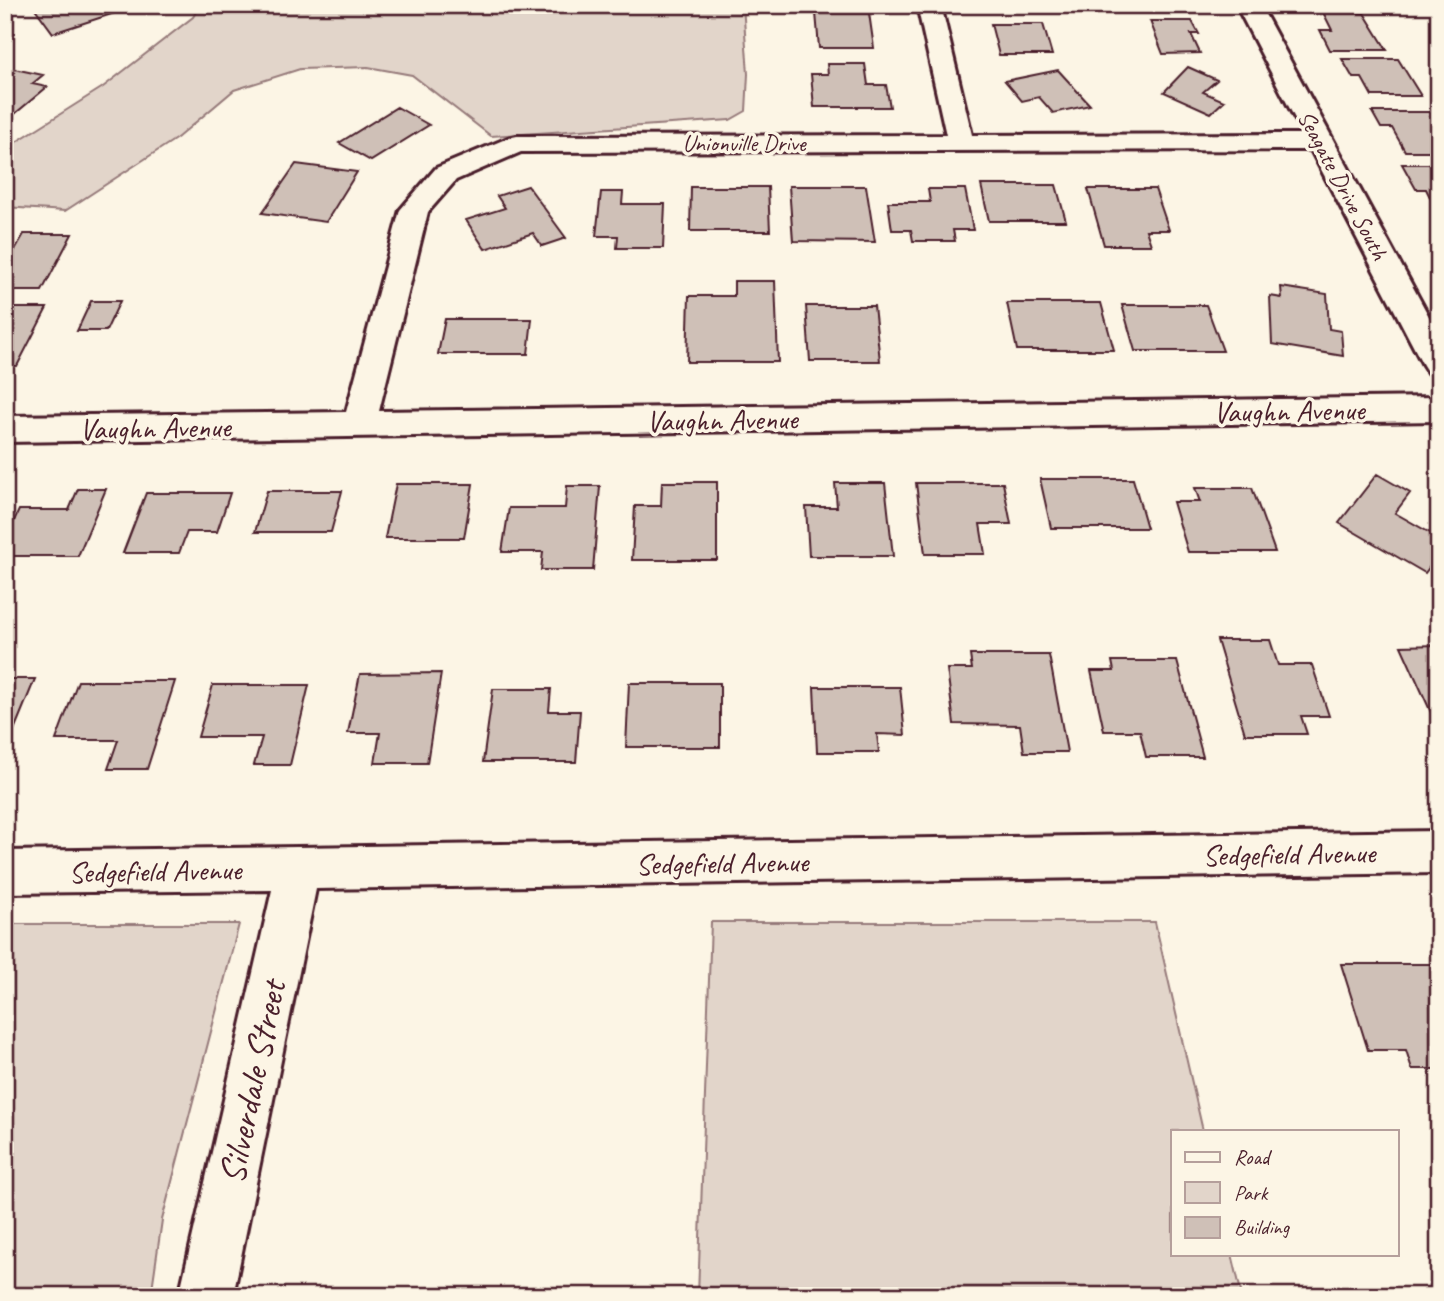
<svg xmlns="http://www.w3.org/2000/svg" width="1444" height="1301" font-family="Caveat,sans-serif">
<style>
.green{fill:#e2d5ca;stroke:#967a7a;stroke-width:2}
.building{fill:#cfc0b7;stroke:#4a1f2b;stroke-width:2}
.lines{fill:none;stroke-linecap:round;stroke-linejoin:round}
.street-casing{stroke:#4a1f2b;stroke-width:6}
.street{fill:#fcf5e5;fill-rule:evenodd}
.labels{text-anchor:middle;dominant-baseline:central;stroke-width:7;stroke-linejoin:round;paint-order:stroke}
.far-street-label{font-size:24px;fill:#4a1f2b;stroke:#fcf5e5}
.street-label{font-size:30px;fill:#4a1f2b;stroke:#fcf5e5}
.near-street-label{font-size:37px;fill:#4a1f2b;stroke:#fcf5e5}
</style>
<rect width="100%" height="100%" fill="#fcf5e5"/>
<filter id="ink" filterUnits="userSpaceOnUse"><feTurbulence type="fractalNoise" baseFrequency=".0143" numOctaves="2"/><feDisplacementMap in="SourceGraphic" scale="14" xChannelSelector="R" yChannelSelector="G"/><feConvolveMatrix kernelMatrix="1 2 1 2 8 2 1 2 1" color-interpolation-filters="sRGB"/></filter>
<g filter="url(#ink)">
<path class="green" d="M200,5H743L748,74L746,111L730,120L491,136L412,75L368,67L300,69L234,90L177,138L65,211L5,207V149L103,87L193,17Z
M711,922H1155L1203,1131H1173V1254H1232L1242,1296H698Z
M5,924H239L162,1220L151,1296H5Z"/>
<path class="building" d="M40,5H116L121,11L53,33L34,7Z
M1156,5H1192L1195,11H1159Z
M1323,12L1364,13L1387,50H1330L1320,30H1332Z
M816,13H869L874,48H819Z
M1150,21H1192L1199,34H1191L1200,53L1163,54Z
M991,24H1043L1052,55H999Z
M1342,59H1398L1421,96H1372L1362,78H1353Z
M827,64H865L868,85H886L890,107H814L811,74H828Z
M5,67L43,75L32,84L47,87L5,122Z
M1188,67L1217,80L1203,92L1224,101L1211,113L1164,92Z
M1058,70L1090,105L1053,113L1039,97L1022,101L1005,81Z
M397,107L429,125L371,161L339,143Z
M1372,112H1439V151H1405L1392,128H1381Z
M296,164L357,172L326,222L262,213Z
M1402,164H1439V205H1434L1426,189H1416Z
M981,185H1056L1066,221H989Z
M528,186L566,238L542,246L533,233L485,249L466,220L505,208L497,196Z
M789,186H866L875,242L793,241Z
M691,187H768L770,231H690Z
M928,189H965L973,230H953L955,241H913L911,230H892L888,202H930Z
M1088,189H1155L1169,230H1146L1151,245H1104Z
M601,192H623L622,204H665L663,248H617L618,236H596Z
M24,234H72L42,291H5V267Z
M734,281H775L778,362H687L689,296H734Z
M1281,287L1327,294L1329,329L1341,331L1343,356L1272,344L1270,296L1282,298Z
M91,301H120L106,331H77Z
M1007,303H1101L1114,350H1017Z
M1122,305H1206L1223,351H1135Z
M806,306H874L880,361H810Z
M5,308H47L17,366H5Z
M445,319H532L528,354H438Z
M1377,474L1410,493L1395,513L1439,538V554L1425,573L1339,523Z
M1040,479H1133L1147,528H1051Z
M662,482H717V560H632L635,506H661Z
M835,483H885L893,556H809L806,507H837Z
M916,483H1003L1011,524H980L985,554H925Z
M396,484H473L464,538H385Z
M567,486H600L593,570H541L543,552H502L509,508H565Z
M1195,488H1252L1275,552H1188L1173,502H1200Z
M78,489H106L78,556H5V540L19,510H69Z
M267,491H342L331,532H255Z
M146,493H230L217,532H187L179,553H123Z
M1217,640H1270L1278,665H1312L1329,716H1301L1307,734H1245Z
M1439,645V730L1401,646Z
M970,655H1049L1067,752H1024L1020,725L954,724L947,669H972Z
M1112,661H1177L1203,757H1146L1140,731H1104L1091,671H1114Z
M441,673L427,763H375L380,733H348L360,674Z
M5,679H35L5,752Z
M78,681H175L147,769H108L118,740H56Z
M629,683H720V747H626Z
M213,685H309L290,765H254L262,737H198Z
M814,687H900L905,735L877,734L879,752H817Z
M493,689H551L549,711H580L576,762H483Z
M1341,964H1439V1069H1412L1406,1050H1368Z"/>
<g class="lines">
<defs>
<path id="street" d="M917,5H941L972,135L1303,134L1236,5H1260L1439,335V376L1428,373L1423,365L1311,150L521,152L456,180L428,212L379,411L1439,397V421L5,442V416L346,412L400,210L436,168L508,138L517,136L946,135Z
M1439,831V873L316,889L233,1296H179L272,890L5,893V851Z"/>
</defs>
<use href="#street" class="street-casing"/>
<use href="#street" class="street"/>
</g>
</g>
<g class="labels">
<g class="far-street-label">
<text x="744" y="143">Unionville Drive</text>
<text transform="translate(1343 185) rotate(62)">Seagate Drive South</text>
</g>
<g class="street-label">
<text transform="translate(1289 411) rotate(-1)">Vaughn Avenue</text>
<text transform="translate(722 420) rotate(-1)">Vaughn Avenue</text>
<text transform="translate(155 428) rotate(-1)">Vaughn Avenue</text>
<text transform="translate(1289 854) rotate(-1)">Sedgefield Avenue</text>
<text transform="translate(722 863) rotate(-1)">Sedgefield Avenue</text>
<text transform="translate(155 871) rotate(-1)">Sedgefield Avenue</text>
</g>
<g class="near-street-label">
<text transform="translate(252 1082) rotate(-78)">Silverdale Street</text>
</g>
</g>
<rect width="1444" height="1301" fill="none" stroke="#fcf5e5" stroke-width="28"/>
<rect x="14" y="14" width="1416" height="1273" fill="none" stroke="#4a1f2b" stroke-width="2.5" filter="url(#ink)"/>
<rect x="1171" y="1130" width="228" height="126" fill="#fcf5e5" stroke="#b59f9b" stroke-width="2"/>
<rect x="1185" y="1152" width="35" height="10" fill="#fcf5e5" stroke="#b59f9b" stroke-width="2"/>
<text x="1234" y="1164" font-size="21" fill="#4a1f2b">Road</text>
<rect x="1185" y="1182" width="35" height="21" fill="#e2d5ca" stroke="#b59f9b" stroke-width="2"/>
<text x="1234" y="1200" font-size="21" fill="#4a1f2b">Park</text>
<rect x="1185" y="1217" width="35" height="21" fill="#cfc0b7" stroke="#b59f9b" stroke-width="2"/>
<text x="1234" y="1234" font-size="21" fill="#4a1f2b">Building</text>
</svg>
